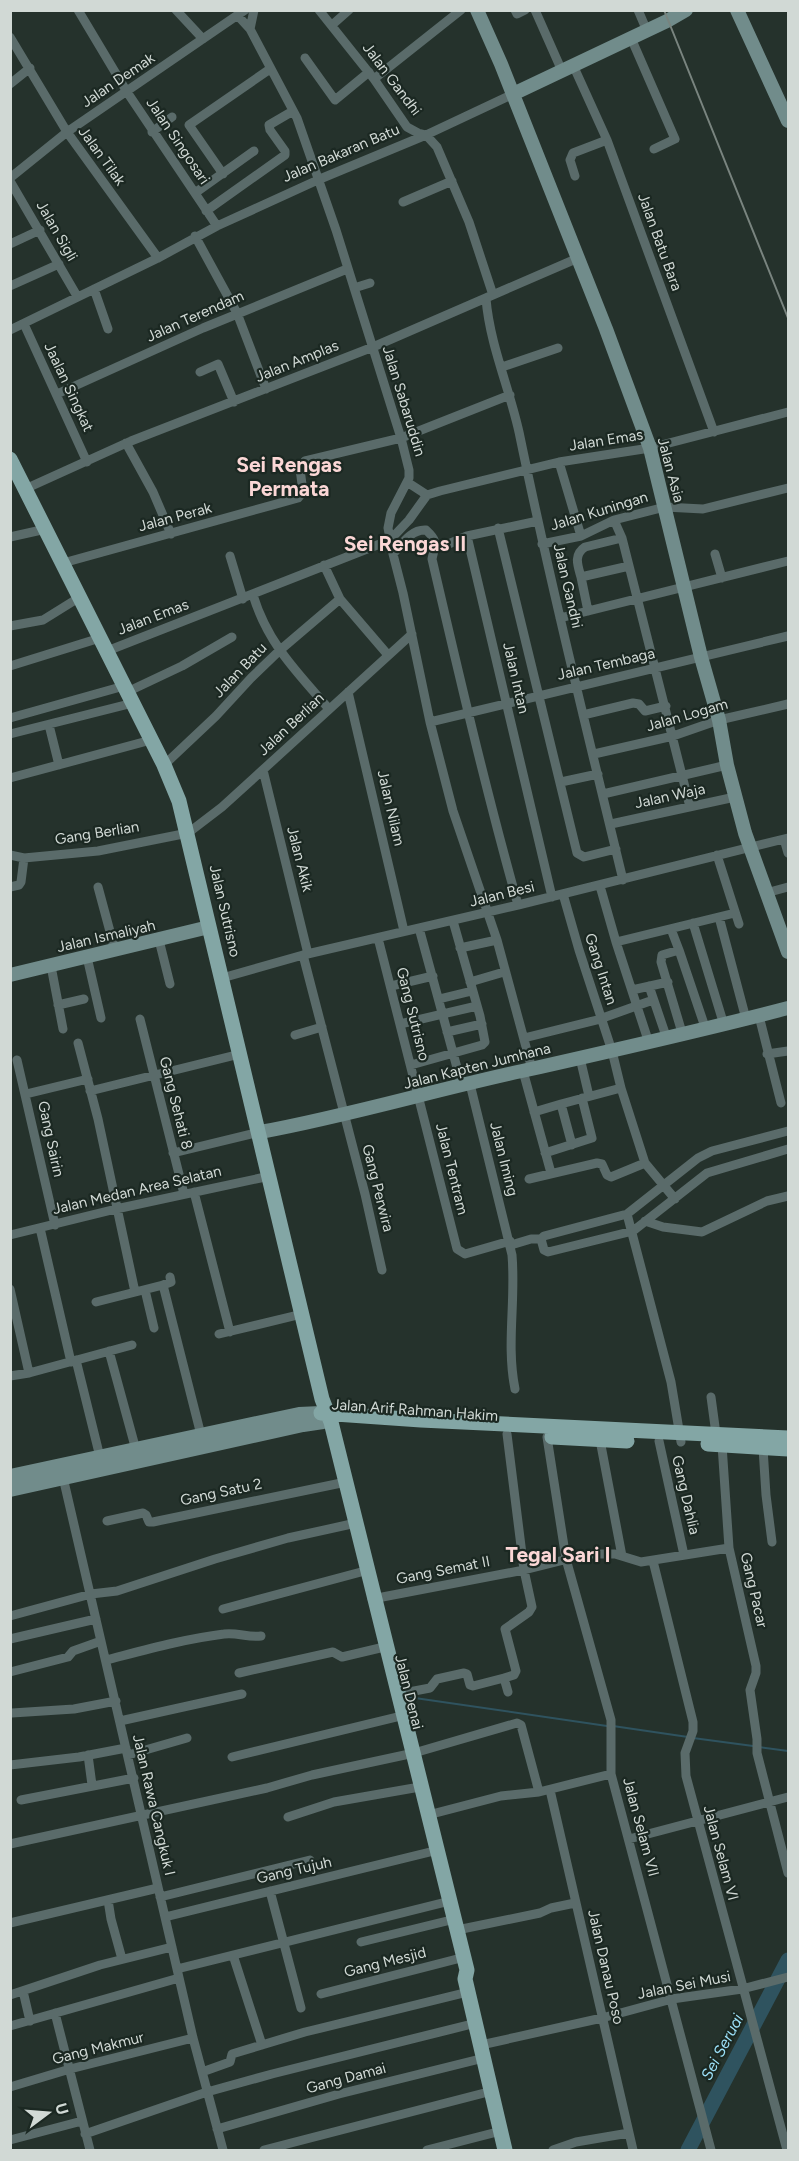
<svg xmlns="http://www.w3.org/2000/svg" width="799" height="2161" font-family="Figtree,sans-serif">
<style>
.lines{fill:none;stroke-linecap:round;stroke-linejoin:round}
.stream{stroke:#2f535f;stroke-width:2}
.river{stroke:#2f535f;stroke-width:15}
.street{stroke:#5a6b6a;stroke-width:9}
.secondary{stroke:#718c8b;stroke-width:14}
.primary{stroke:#83a6a5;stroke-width:15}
.rail{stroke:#79847f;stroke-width:2}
.labels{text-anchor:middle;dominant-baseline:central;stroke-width:4.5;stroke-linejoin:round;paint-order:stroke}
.street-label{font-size:15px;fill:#d1d9d5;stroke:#1b2822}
.water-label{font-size:16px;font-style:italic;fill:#9bdff7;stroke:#1b2822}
.district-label{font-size:21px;font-weight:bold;fill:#fbd7d6;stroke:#1b2822}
</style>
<rect width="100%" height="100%" fill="#25322c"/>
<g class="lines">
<path class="stream" d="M408,1697L607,1726
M613,1726L688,1737
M693,1738L753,1746
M759,1747L788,1751"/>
<path class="river" d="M688,2150L788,1960"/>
<path class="street" d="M78,10L127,92L217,226
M176,10L203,39
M319,10L374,79L407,127L418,133L426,135L437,147L469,222L493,295
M515,10L517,14L525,10
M535,10L562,71
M638,10L647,31
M238,16L250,29L297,118L336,230L401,438L409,470V478L391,513L388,528L393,554L403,593L430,722L453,811L497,940L532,1069
M332,25L349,10
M250,29L254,10
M10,37L67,132L158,258
M631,38L675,139L654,149
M305,58L335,100L369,72
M573,65L607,140L714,432
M374,79L461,10
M10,84L30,68
M152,132L172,117
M223,174L189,125L270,69
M575,176L570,160L573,153L607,140
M10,178L67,132L245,10
M10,181L77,296
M195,193L254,151
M403,202L452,181
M206,211L285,155V151L270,130L269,125L293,111
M195,236L237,313L266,389
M10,244L40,230
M10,286L59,264
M354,288L370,283
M94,289L108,329
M486,299C490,345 509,387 519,432C550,582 587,731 623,880
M24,324L87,462
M10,330L158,258L217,226L320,179L426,135L513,94
M502,367L558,348
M200,372L218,364L234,402
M57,394L203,328L347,269
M126,443L153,492L171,534
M559,462L581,536
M407,482L427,495
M25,489L131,441L373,347L578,258
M614,520L622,538L690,807
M498,528L577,853L584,857L616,849
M467,536L552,897
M10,537L46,529
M542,544L581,536L614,520L665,507L703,509L788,488
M444,546L467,536L538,521
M393,554C402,544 411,529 426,530C439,542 435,544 432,559C459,675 486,791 518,905
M715,554L722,578
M230,556L243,599
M63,563L298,498L303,492L300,469L305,461L401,438L510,395
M324,565L340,599L388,655
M581,577C578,566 573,555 585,547L622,538
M253,595C268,644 297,672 329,709
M588,611L581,577L629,566
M560,618L788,561
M10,626L43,620L80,597
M107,651L390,540L409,520L427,495L440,491L559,462L650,448L788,412
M10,666L100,638
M127,692L182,666L232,637
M348,692L404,931
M583,715L633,703L639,704L645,711L666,706
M10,718L124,686
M430,722L788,636
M49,725L59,765
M10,734L133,703
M594,754L673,736L719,720L788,704
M164,765L216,716L251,678L279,651L340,599
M263,770L308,954
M10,778L151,740
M561,782L598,774
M603,794L727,765
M611,824L735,797
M784,839L788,853
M10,855L24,858L98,851L188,833L222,807L412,634
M717,855L739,924
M600,886L616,942L649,1043
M10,887L19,885L21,882L24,858
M98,887L115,950
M766,893L788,887
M563,894L579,950L612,1051L621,1088L645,1163L675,1199
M719,917L746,1019
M693,923L724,1025
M419,928L462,1086
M671,929L679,950L662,955L661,962L683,1036
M378,938L457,1249L465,1254L510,1241
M159,940L170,984
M616,942L735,913
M460,948L497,940
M679,950L706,1030
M303,955L365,1194L382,1270
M87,957L101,1018
M51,966L63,1029
M222,978L303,955L518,905L788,838
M470,982L504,972
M391,986L433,976
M649,986L667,1039
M632,990L668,982
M439,999L472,991
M58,1005L84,999
M759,1016L781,1103
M140,1019L184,1194
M400,1024L477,1006
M447,1032L482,1024
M295,1035L322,1027
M524,1038L597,1020L653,1000
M78,1043L98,1119L135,1292
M767,1054L788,1051
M580,1058L589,1096
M17,1060L55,1225
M411,1065L482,1045L485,1042L480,1016L453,921
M523,1071L551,1173
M470,1084L512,1255C516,1301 506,1344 515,1389
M90,1091L240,1054
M26,1094L88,1079
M534,1112L561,1104
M788,1131L712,1151L698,1158L627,1214L544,1236L541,1239L544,1250L548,1252L633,1231L707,1173L788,1149
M572,1145L561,1104L621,1088
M173,1153L260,1132
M545,1153L592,1138L582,1098
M529,1179L597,1163L602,1164L607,1175L611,1177L645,1163
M194,1192L230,1332
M627,1214L671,1382L681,1442
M645,1221L663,1227L702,1232L767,1201L788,1196
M40,1228L71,1362
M10,1235L116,1209L270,1176
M511,1245L531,1239H541
M163,1285L171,1282L170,1277
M10,1289L29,1373
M145,1290L154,1328
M96,1302L163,1285L201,1435
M219,1334L302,1314
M109,1351L136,1450
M76,1360L100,1457
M10,1376L29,1373L132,1345
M711,1397L716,1434
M507,1434L524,1570L532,1607L529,1612L505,1629L516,1671L514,1675L504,1678L508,1692
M547,1437L566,1559L611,1720V1774L711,2150
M600,1440L622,1556
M659,1441L684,1555
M722,1445L729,1548L756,1666V1673L750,1690L757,1739V1753L788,1873
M763,1448L766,1495L772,1542
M62,1473L193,2038L223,2150
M107,1521L143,1513L146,1515L149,1522H153L346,1482
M653,1561L693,1722V1731L685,1753L686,1776L787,2150
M372,1599L524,1570L588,1554H615L641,1562L729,1548
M223,1609L361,1572
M10,1616L91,1594L117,1591L215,1559L288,1538L356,1523
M10,1639L96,1619
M106,1660C145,1650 184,1639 224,1634C237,1632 248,1638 261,1636
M10,1672L68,1657L73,1651L101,1641
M239,1673L333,1652L342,1657L380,1648
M397,1688L409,1692L430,1688L437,1679L464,1673L467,1674L470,1685L473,1686L504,1678
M12,1713L74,1709L116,1701
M120,1721L242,1694
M88,1755L92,1785
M128,1755L187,1738
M232,1757L397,1717
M10,1765L79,1757L126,1748
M550,1790L633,2150
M21,1800L134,1778
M428,1815L501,1796L539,1792L611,1774
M288,1817L334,1802L414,1788
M629,1839L788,1797
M10,1844L267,1788L312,1775L414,1753L517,1723L521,1725L539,1792
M270,1891L301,2008
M160,1897L310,1860
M108,1900L111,1919L122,1959
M165,1917L430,1852
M10,1923L158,1888
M457,1930L540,1913L551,1908L575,1903
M361,1942L447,1921
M233,1955L262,2045
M177,1969L450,1901
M23,1991L30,2021
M321,1994L457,1959
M10,1995L100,1965L172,1947
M55,2013L90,2150
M10,2026L179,1978
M481,2045L602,2018L672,1999L742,1989L788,1977
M202,2072L230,2062L232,2054L305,2032L468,1992
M10,2087L70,2069L193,2038
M217,2129L339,2094L484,2058
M85,2134L207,2092L272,2074L476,2023
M10,2140L82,2121
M264,2150L492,2091
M427,2150L501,2131
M553,2150L576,2142L629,2133"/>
<path class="secondary" d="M477,10L501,64L606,329L650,448L701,657L719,720L727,765L745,833L788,952
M737,10L788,121
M513,94L667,21L686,10
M10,975L209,927
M260,1132C348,1116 434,1090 522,1071C611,1051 700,1031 788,1008
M10,1476L299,1414L321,1413
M10,1490L303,1425L323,1422"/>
<path class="primary" d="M10,459L164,765L179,801L322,1399L331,1422L467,1970L465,1979L505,2150
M321,1413L421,1420L788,1438
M552,1437L627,1441
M708,1444L788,1449"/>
<path class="rail" d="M664,10L788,318"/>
</g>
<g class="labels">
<g class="street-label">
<text transform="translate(392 79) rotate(53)">Jalan Gandhi</text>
<text transform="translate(118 80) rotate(-34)">Jalan Demak</text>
<text transform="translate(178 141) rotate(56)">Jalan Singosari</text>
<text transform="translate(341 153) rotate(-23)">Jalan Bakaran Batu</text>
<text transform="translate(102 156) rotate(54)">Jalan Tilak</text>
<text transform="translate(57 231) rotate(60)">Jalan Sigli</text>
<text transform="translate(660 242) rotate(70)">Jalan Batu Bara</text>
<text transform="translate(195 316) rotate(-24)">Jalan Terendam</text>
<text transform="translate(297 361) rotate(-22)">Jalan Amplas</text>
<text transform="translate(69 387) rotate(65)">Jaalan Singkat</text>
<text transform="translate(404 401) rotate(73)">Jalan Sabaruddin</text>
<text transform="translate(606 440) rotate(-9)">Jalan Emas</text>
<text transform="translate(671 470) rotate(75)">Jalan Asia</text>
<text transform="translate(599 511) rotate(-17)">Jalan Kuningan</text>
<text transform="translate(175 517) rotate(-15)">Jalan Perak</text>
<text transform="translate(568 586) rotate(77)">Jalan Gandhi</text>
<text transform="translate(153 617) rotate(-21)">Jalan Emas</text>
<text transform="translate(606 664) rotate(-13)">Jalan Tembaga</text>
<text transform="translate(240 670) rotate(-46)">Jalan Batu</text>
<text transform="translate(516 678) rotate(77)">Jalan Intan</text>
<text transform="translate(687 715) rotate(-16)">Jalan Logam</text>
<text transform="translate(291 724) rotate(-43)">Jalan Berlian</text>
<text transform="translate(670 796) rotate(-12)">Jalan Waja</text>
<text transform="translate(391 808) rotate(77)">Jalan Nilam</text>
<text transform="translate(97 833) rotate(-9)">Gang Berlian</text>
<text transform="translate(300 859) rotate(76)">Jalan Akik</text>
<text transform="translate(502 894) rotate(-14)">Jalan Besi</text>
<text transform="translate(225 911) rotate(77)">Jalan Sutrisno</text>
<text transform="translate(106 936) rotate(-13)">Jalan Ismaliyah</text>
<text transform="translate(601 969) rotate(72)">Gang Intan</text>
<text transform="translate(413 1014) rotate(76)">Gang Sutrisno</text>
<text transform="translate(477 1066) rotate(-14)">Jalan Kapten Jumhana</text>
<text transform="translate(176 1103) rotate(76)">Gang Sehati 8</text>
<text transform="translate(51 1139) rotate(78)">Gang Sairin</text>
<text transform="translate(504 1159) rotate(76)">Jalan Iming</text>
<text transform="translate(452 1169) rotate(76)">Jalan Tentram</text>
<text transform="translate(378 1188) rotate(76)">Gang Perwira</text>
<text transform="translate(137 1190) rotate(-13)">Jalan Medan Area Selatan</text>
<text transform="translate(415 1410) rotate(4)">Jalan Arif Rahman Hakim</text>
<text transform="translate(221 1492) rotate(-12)">Gang Satu 2</text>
<text transform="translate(686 1495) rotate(77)">Gang Dahlia</text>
<text transform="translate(443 1570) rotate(-11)">Gang Semat II</text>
<text transform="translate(754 1590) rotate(77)">Gang Pacar</text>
<text transform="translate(409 1692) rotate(76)">Jalan Denai</text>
<text transform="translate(154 1805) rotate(77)">Jalan Rawa Cangkuk I</text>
<text transform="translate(641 1827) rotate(75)">Jalan Selam VII</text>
<text transform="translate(721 1853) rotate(75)">Jalan Selam VI</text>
<text transform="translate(294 1870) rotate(-13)">Gang Tujuh</text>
<text transform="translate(385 1962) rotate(-14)">Gang Mesjid</text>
<text transform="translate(606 1967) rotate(77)">Jalan Danau Poso</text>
<text transform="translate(684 1985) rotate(-11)">Jalan Sei Musi</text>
<text transform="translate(98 2048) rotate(-14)">Gang Makmur</text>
<text transform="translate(346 2078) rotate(-15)">Gang Damai</text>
</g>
<g class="water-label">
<text transform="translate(722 2047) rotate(-62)">Sei Seruai</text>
</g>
<g class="district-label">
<text x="289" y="464">Sei Rengas<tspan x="289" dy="24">Permata</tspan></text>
<text x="405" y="543">Sei Rengas II</text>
<text x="558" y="1554">Tegal Sari I</text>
</g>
</g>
<rect width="799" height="2161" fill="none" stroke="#d1d9d5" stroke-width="24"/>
<g transform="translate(48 2113) rotate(74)" stroke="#1b2822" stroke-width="4.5" paint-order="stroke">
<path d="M0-4.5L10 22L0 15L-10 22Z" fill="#d1d9d5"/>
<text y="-9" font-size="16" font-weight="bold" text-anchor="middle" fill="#d1d9d5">U</text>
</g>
</svg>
